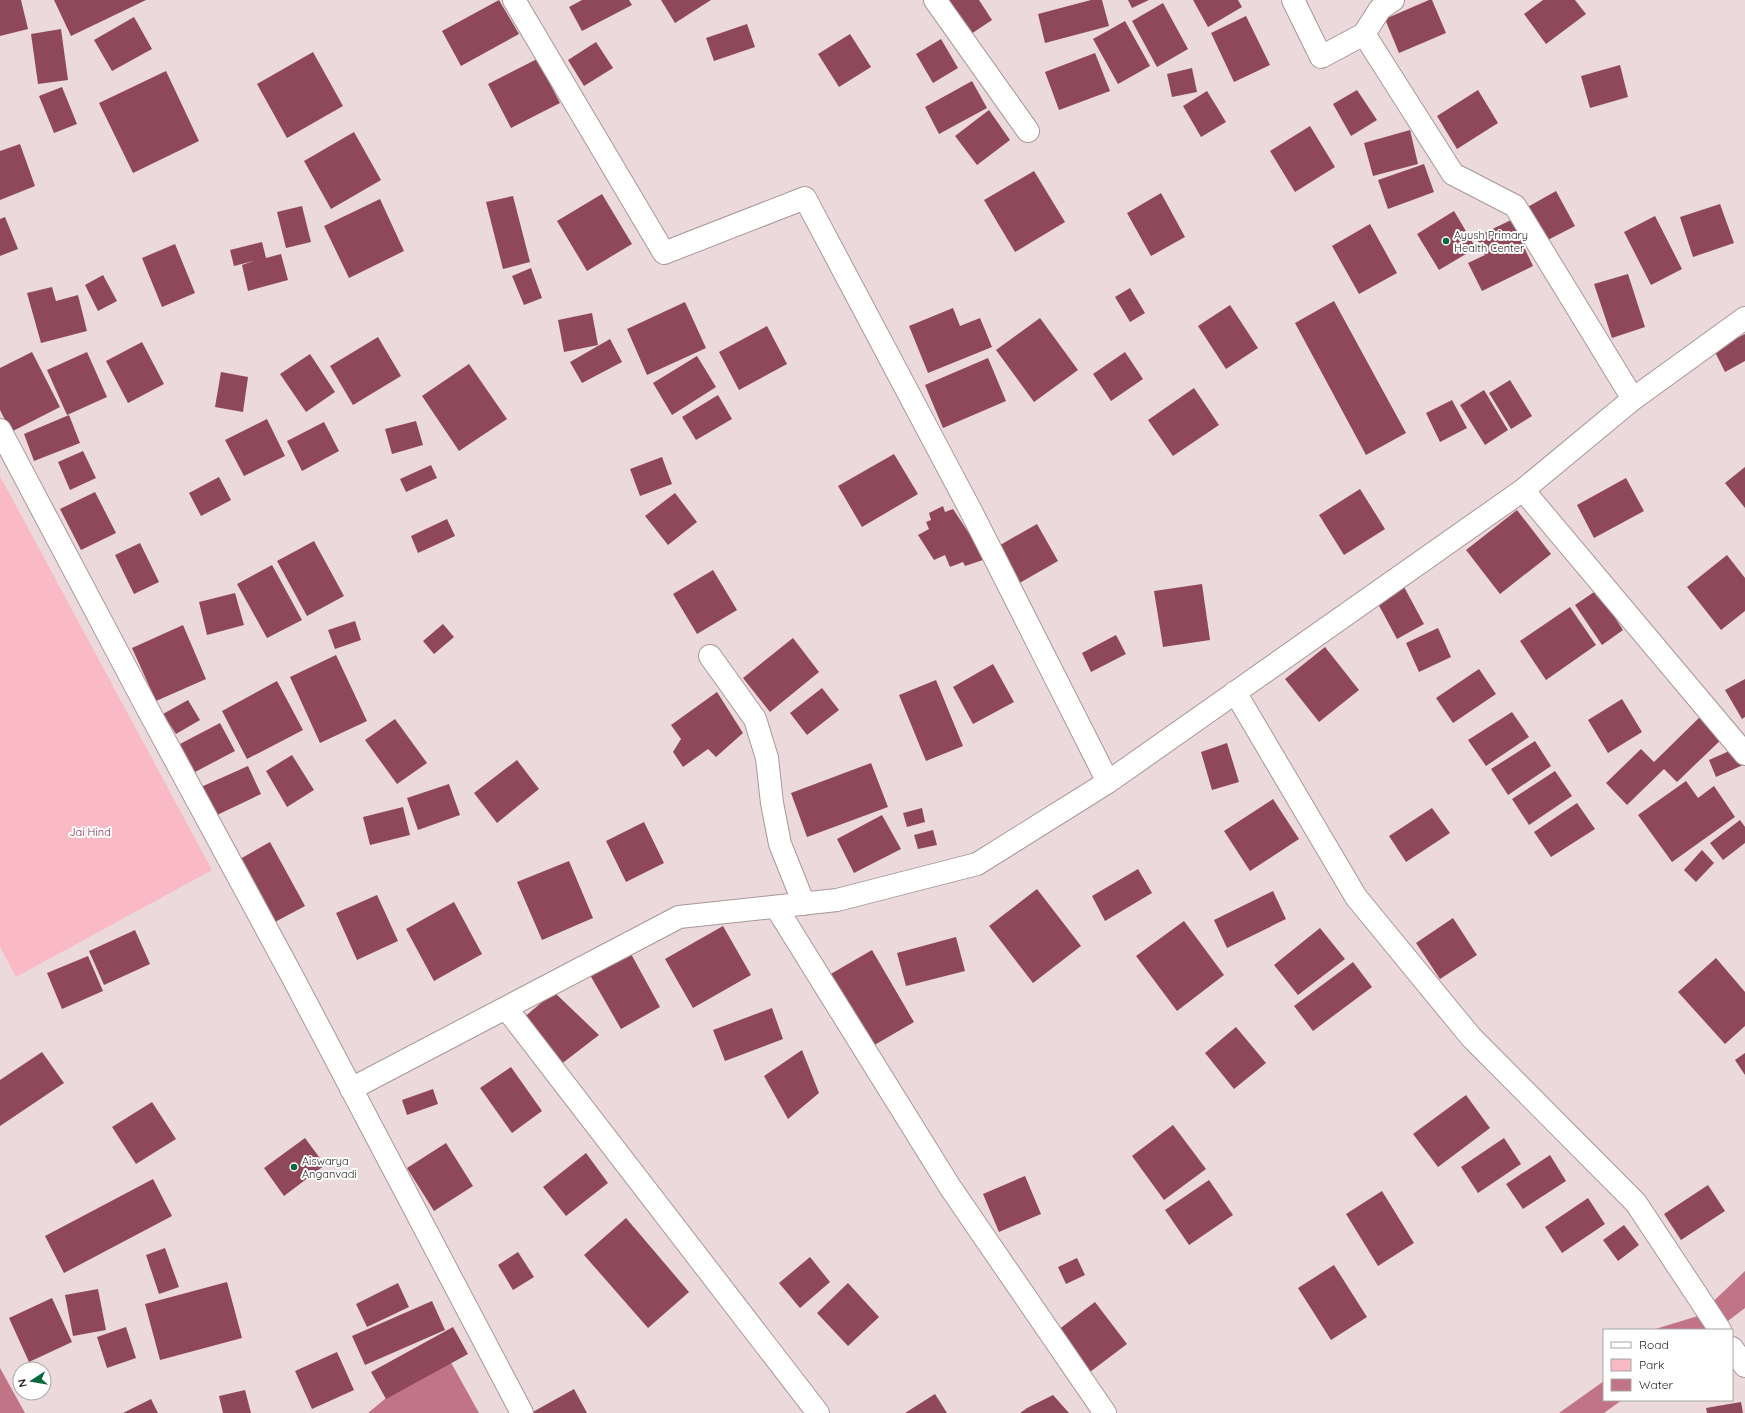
<svg xmlns="http://www.w3.org/2000/svg" width="1745" height="1413" font-family="Quicksand,sans-serif">
<style>
.green{fill:#f9bac6}
.water{fill:#c07485}
.building{fill:#8f4859}
.lines{fill:none;stroke-linecap:round;stroke-linejoin:round}
.street-casing{stroke:#a8979a;stroke-width:24}
.secondary-casing{stroke:#a8979a;stroke-width:24}
.street{stroke:#fff;stroke-width:22}
.secondary{stroke:#fff;stroke-width:22}
.poi-dot{fill:#08673b;stroke:#fff;stroke-width:1.5}
.labels{text-anchor:middle;dominant-baseline:central;stroke-width:4;stroke-linejoin:round;paint-order:stroke}
.poi-label{font-size:11px;fill:#261f21;stroke:#fff;text-anchor:start}
.park-label{font-size:11px;fill:#862a46;stroke:#fff}
</style>
<rect width="100%" height="100%" fill="#ebd9dc"/>
<path class="green" d="M0,476L212,870L16,977L0,947Z"/>
<path class="water" d="M1745,1271V1308L1716,1330H1652L1698,1316Z
M444,1350L479,1413H368Z
M0,1368L25,1413H0Z
M1604,1381V1400H1622L1604,1413H1559Z"/>
<path class="building" d="M0,0H21L28,29L0,36Z
M54,0H146L71,36Z
M499,0L519,34L461,66L442,31Z
M582,0H629L632,5L582,31L569,7Z
M661,0H711L675,23Z
M944,0H979L992,20L968,36Z
M1091,0H1102L1109,26L1045,43L1038,14Z
M1128,0H1149L1132,8Z
M1193,0H1238L1242,7L1208,27Z
M1429,0H1432L1446,33L1399,53L1385,19Z
M1543,0H1575L1586,14L1546,44L1524,14Z
M1163,3L1188,49L1157,67L1132,21Z
M1246,16L1270,65L1234,82L1211,33Z
M134,17L152,49L112,71L94,40Z
M1125,21L1150,66L1118,84L1093,39Z
M747,24L755,47L714,61L706,38Z
M61,29L68,80L38,84L31,34Z
M850,34L871,67L839,87L818,54Z
M941,39L958,68L933,83L916,54Z
M596,42L613,68L584,86L568,60Z
M313,52L343,106L287,138L257,84Z
M1095,53L1110,91L1059,110L1045,72Z
M537,59L560,103L511,128L488,84Z
M1620,65L1628,97L1590,108L1581,76Z
M1192,68L1197,92L1172,97L1167,74Z
M166,71L199,141L133,173L99,103Z
M972,81L987,108L939,134L925,107Z
M62,87L77,124L54,133L39,96Z
M1357,90L1377,120L1351,136L1333,104Z
M1478,90L1498,123L1457,149L1437,116Z
M1207,91L1226,122L1201,137L1183,106Z
M989,110L1010,140L977,165L955,136Z
M1310,126L1335,167L1295,192L1270,151Z
M1410,130L1418,164L1373,176L1364,143Z
M354,132L381,180L331,209L304,161Z
M20,144L35,186L0,200V151Z
M1424,164L1434,192L1388,209L1378,180Z
M1034,171L1065,222L1015,252L984,200Z
M1556,191L1575,226L1540,244L1522,210Z
M1161,193L1185,237L1151,256L1127,213Z
M602,194L632,244L587,271L557,221Z
M513,196L530,262L503,269L486,202Z
M380,199L404,251L349,278L324,226Z
M1720,204L1734,243L1693,257L1680,217Z
M302,206L311,242L286,248L277,212Z
M1454,211L1476,248L1439,270L1417,234Z
M1655,216L1682,269L1651,285L1624,232Z
M5,217L18,249L0,256V219Z
M1511,220L1533,266L1482,291L1468,263L1485,255L1476,237Z
M1370,224L1397,273L1359,294L1332,246Z
M262,242L266,258L281,254L288,280L248,291L242,265L253,261L234,266L230,250Z
M175,244L195,293L162,307L142,258Z
M531,268L542,298L524,305L512,276Z
M1628,274L1645,327L1612,338L1594,284Z
M103,275L117,301L98,311L85,285Z
M52,287L56,301L78,295L87,331L41,343L27,293Z
M1130,288L1145,313L1130,322L1115,297Z
M1334,301L1406,433L1366,455L1295,323Z
M685,302L706,348L647,375L627,329Z
M1230,305L1258,348L1226,369L1198,326Z
M953,308L960,326L980,318L992,347L928,373L909,326Z
M592,313L598,345L564,352L558,320Z
M1040,318L1078,370L1034,402L996,350Z
M767,326L787,364L739,390L719,352Z
M1745,334V361L1725,372L1714,350Z
M378,337L401,376L353,405L330,366Z
M610,339L622,362L582,383L570,362Z
M142,342L164,384L128,403L106,361Z
M32,352L60,407L11,432L0,410V368Z
M87,352L107,397L67,415L47,370Z
M1125,352L1143,379L1111,401L1093,374Z
M310,354L335,392L306,412L280,374Z
M697,356L716,387L672,415L653,383Z
M988,358L1006,401L943,428L925,385Z
M469,364L507,419L459,451L422,396Z
M221,372L248,377L243,412L215,407Z
M1510,380L1532,416L1511,429L1489,393Z
M1194,388L1219,425L1173,456L1148,420Z
M1484,390L1508,430L1485,445L1460,405Z
M718,395L732,419L696,440L682,417Z
M1452,400L1467,428L1440,442L1426,413Z
M69,415L80,443L34,461L24,434Z
M267,419L285,456L244,476L225,440Z
M416,421L423,445L392,454L385,429Z
M324,422L339,451L302,471L287,441Z
M83,451L96,478L70,490L58,462Z
M894,454L918,494L862,527L838,486Z
M662,457L672,484L640,496L630,469Z
M431,465L437,478L406,492L400,479Z
M1745,467V508L1725,483Z
M219,477L231,500L201,516L189,493Z
M1626,478L1644,511L1594,538L1577,505Z
M1360,489L1385,529L1344,555L1319,515Z
M95,492L116,533L81,550L60,509Z
M675,493L697,522L668,545L645,516Z
M943,506L945,512L953,509L986,559L965,566L963,562L950,567L945,555L934,560L918,535L929,529L926,522L931,520L929,513Z
M1517,510L1551,554L1500,594L1466,550Z
M447,519L455,536L418,553L411,536Z
M1037,524L1058,561L1016,585L995,548Z
M314,541L344,596L307,616L277,561Z
M140,543L159,582L134,594L115,555Z
M1727,555L1745,578V611L1721,630L1687,587Z
M272,565L302,620L267,638L237,584Z
M713,570L737,610L697,634L673,594Z
M1202,584L1210,640L1163,647L1154,591Z
M1403,585L1424,624L1397,639L1376,600Z
M1597,590L1623,630L1602,645L1575,605Z
M235,593L244,625L207,635L199,602Z
M1570,607L1596,645L1546,680L1520,641Z
M355,621L361,640L335,649L328,630Z
M443,624L454,637L434,654L423,641Z
M183,625L206,679L156,701L132,648Z
M1438,628L1451,657L1419,672L1406,643Z
M1116,635L1126,654L1091,672L1082,653Z
M793,638L819,672L770,712L743,678Z
M1325,647L1359,690L1319,722L1285,679Z
M336,655L367,721L320,743L290,677Z
M993,664L1014,702L973,724L953,687Z
M1479,669L1496,694L1453,723L1436,698Z
M1745,679V717L1742,719L1725,690Z
M936,680L963,746L926,761L899,695Z
M277,681L303,730L247,759L222,711Z
M822,688L839,710L807,735L790,713Z
M717,692L743,733L716,757L708,749L683,767L673,752L681,739L671,725Z
M1622,699L1642,732L1608,753L1588,720Z
M188,700L200,720L176,734L163,714Z
M1512,712L1529,737L1486,766L1468,740Z
M1704,713L1726,735L1677,782L1664,769L1627,805L1606,783L1641,749L1654,762Z
M395,719L427,763L397,784L365,740Z
M220,723L235,751L195,772L180,744Z
M1535,741L1551,766L1508,795L1491,769Z
M1227,743L1239,782L1212,790L1201,752Z
M1736,748L1743,765L1716,777L1709,760Z
M292,755L314,790L287,807L266,771Z
M517,760L539,789L497,823L474,793Z
M871,763L888,807L807,837L791,793Z
M248,766L261,794L215,816L201,787Z
M1555,771L1572,796L1529,825L1512,799Z
M1686,781L1698,798L1714,786L1735,817L1672,862L1638,815Z
M449,784L460,815L418,830L407,798Z
M1273,799L1299,839L1250,871L1224,831Z
M1577,803L1595,829L1551,857L1534,832Z
M403,807L410,835L370,845L363,817Z
M922,808L925,822L907,827L903,813Z
M1432,808L1450,833L1406,862L1389,836Z
M882,815L901,849L854,873L837,839Z
M1740,820L1745,827V843L1723,860L1710,843Z
M644,822L664,863L626,882L606,841Z
M933,830L937,845L918,849L914,835Z
M270,842L305,906L275,922L240,859Z
M1702,850L1714,863L1696,882L1684,870Z
M569,861L593,918L542,940L517,882Z
M1138,869L1152,893L1105,921L1092,896Z
M1037,889L1081,946L1033,983L989,926Z
M1273,891L1286,919L1227,948L1214,920Z
M377,895L398,941L357,960L336,913Z
M454,902L482,954L434,981L406,929Z
M1453,918L1477,955L1440,979L1416,943Z
M1184,921L1224,975L1177,1011L1136,956Z
M723,926L751,975L693,1008L665,959Z
M1320,928L1345,959L1298,995L1274,965Z
M135,930L150,964L104,985L89,951Z
M956,937L965,971L906,986L897,953Z
M872,950L914,1022L871,1047L829,975Z
M630,952L660,1007L621,1029L590,975Z
M88,956L103,991L62,1009L47,973Z
M1716,958L1745,992V1026L1725,1044L1678,992Z
M1353,962L1372,987L1313,1031L1294,1006Z
M554,992L599,1035L560,1065L522,1019Z
M772,1008L783,1039L725,1061L713,1030Z
M1236,1027L1266,1063L1234,1089L1205,1053Z
M802,1050L819,1093L788,1119L764,1076Z
M42,1052L64,1083L0,1126V1080Z
M1745,1053V1075L1735,1060Z
M511,1067L542,1111L512,1133L480,1088Z
M433,1089L438,1104L407,1115L402,1100Z
M1466,1095L1490,1128L1438,1167L1413,1134Z
M152,1102L176,1139L136,1164L112,1127Z
M1173,1125L1206,1169L1164,1200L1132,1156Z
M305,1138L325,1165L284,1196L264,1168Z
M1504,1138L1521,1164L1478,1193L1461,1167Z
M446,1143L473,1186L434,1211L407,1168Z
M586,1153L608,1183L566,1216L543,1187Z
M1550,1155L1566,1181L1523,1209L1506,1184Z
M1025,1176L1041,1214L999,1232L983,1194Z
M153,1179L172,1216L64,1273L45,1236Z
M1209,1180L1233,1215L1189,1245L1165,1210Z
M1708,1185L1725,1211L1681,1240L1664,1214Z
M1382,1191L1414,1243L1378,1266L1346,1214Z
M1588,1198L1605,1224L1562,1253L1545,1227Z
M626,1218L689,1292L648,1328L584,1255Z
M1624,1225L1639,1245L1618,1261L1603,1240Z
M165,1248L179,1287L159,1294L146,1255Z
M518,1252L534,1277L513,1290L498,1265Z
M810,1257L830,1282L800,1308L779,1283Z
M1077,1258L1085,1275L1066,1284L1058,1267Z
M1334,1265L1367,1317L1331,1340L1298,1288Z
M227,1282L242,1338L160,1360L145,1304Z
M398,1283L409,1307L367,1327L356,1304Z
M848,1283L879,1317L848,1346L817,1313Z
M98,1289L106,1330L73,1336L65,1295Z
M52,1298L72,1342L29,1362L9,1318Z
M432,1301L445,1330L365,1365L352,1336Z
M1095,1302L1127,1344L1090,1372L1058,1330Z
M126,1327L136,1358L107,1368L97,1337Z
M453,1327L468,1354L386,1399L371,1372Z
M337,1352L354,1390L312,1409L295,1371Z
M574,1389L587,1413H531Z
M245,1390L251,1413H223L219,1396Z
M935,1394L947,1413H905Z
M1053,1395L1069,1413H1020L1027,1408Z
M151,1399L158,1413H123Z
M1741,1402L1743,1413H1707L1706,1408Z"/>
<g class="lines">
<defs>
<path id="street" d="M514,0L664,253L805,198L972,513L1108,782
M935,0L1028,131
M1293,0L1321,57L1364,34L1453,174L1515,206L1633,399
M1364,34L1380,9L1393,0
M1523,490L1745,754
M710,656L755,719L767,758L772,803L780,844L804,904
M1235,692L1356,897L1471,1037L1636,1203L1720,1330
M776,907L950,1187L1105,1413
M506,1008L818,1413
M351,1089L679,917L837,900L977,864L1108,782L1523,490L1633,399L1745,318
M1732,1348L1745,1366"/>
<path id="secondary" d="M0,430L145,704L291,974L522,1413"/>
</defs>
<use href="#street" class="street-casing"/>
<use href="#secondary" class="secondary-casing"/>
<use href="#street" class="street"/>
<use href="#secondary" class="secondary"/>
</g>
<g class="poi-dot">
<circle cx="1446" cy="241" r="4"/>
<circle cx="294" cy="1167" r="4"/>
</g>
<g class="labels">
<g class="poi-label">
<text x="1454" y="235">Ayush Primary<tspan x="1454" dy="13">Health Center</tspan></text>
<text x="302" y="1161">Aiswarya<tspan x="302" dy="13">Anganvadi</tspan></text>
</g>
<g class="park-label">
<text x="90" y="832">Jai Hind</text>
</g>
</g>
<rect x="1603" y="1329" width="130" height="72" fill="#ffffff" stroke="#a8a5a6"/>
<rect x="1611" y="1342" width="20" height="6" fill="#ffffff" stroke="#a8a5a6"/>
<text x="1639" y="1349" font-size="12" fill="#261f21">Road</text>
<rect x="1611" y="1359" width="20" height="12" fill="#f9bac6" stroke="#a8a5a6"/>
<text x="1639" y="1369" font-size="12" fill="#261f21">Park</text>
<rect x="1611" y="1379" width="20" height="12" fill="#c07485" stroke="#a8a5a6"/>
<text x="1639" y="1389" font-size="12" fill="#261f21">Water</text>
<g transform="translate(32 1381) rotate(258)"><circle r="19" fill="#ffffff" stroke="#a8a5a6"/>
<path d="M0-3L7 15L0 10L-7 15Z" fill="#08673b"/>
<text y="-6" font-size="11" font-weight="bold" text-anchor="middle" fill="#261f21">N</text>
</g>
</svg>
